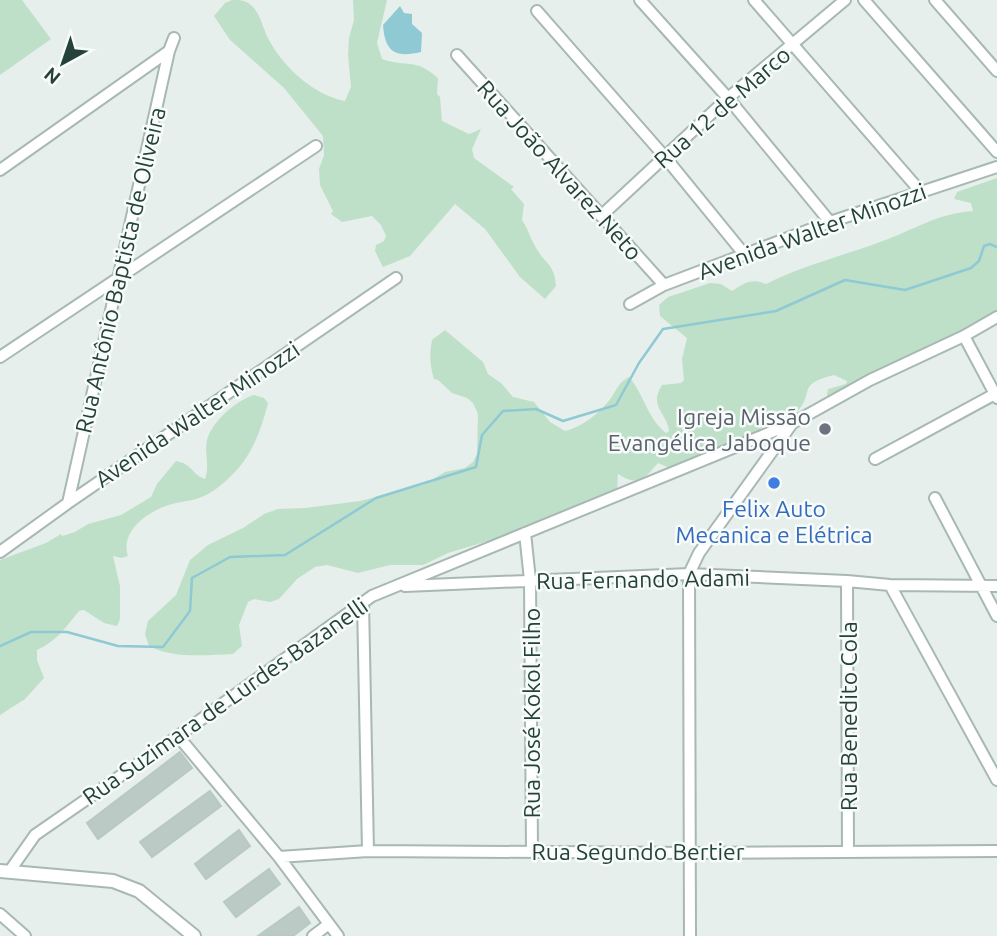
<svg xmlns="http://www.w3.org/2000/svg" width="997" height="936" font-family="Ubuntu,sans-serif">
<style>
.green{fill:#bfe0c8}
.water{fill:#8ec9d4}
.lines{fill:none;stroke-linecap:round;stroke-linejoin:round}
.stream{stroke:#8ec9d4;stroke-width:2.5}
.building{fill:#bbcac4;stroke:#b8c9c2;stroke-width:2}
.minor-casing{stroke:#a8b8b2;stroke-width:14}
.tertiary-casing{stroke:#a8b8b2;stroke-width:16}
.minor{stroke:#fff;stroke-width:10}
.tertiary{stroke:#fff;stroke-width:12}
.worship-dot{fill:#6b7280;stroke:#f7fbf9;stroke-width:2.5}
.shop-dot{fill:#3f7fe0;stroke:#f7fbf9;stroke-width:2.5}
.labels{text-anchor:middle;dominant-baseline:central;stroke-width:5;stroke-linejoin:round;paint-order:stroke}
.street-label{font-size:23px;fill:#24423a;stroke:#f7fbf9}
.worship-label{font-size:23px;fill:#5b616d;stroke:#f7fbf9;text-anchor:end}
.shop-label{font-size:23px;fill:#366cbe;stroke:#f7fbf9}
</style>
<rect width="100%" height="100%" fill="#e6efeb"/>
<path class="green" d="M0,0H22L51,39L0,75Z
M232,0C240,0 246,0 252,6C261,15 263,29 269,40C284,68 314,95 345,101L351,87L348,55L349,38L354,20L353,0H387L377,43L382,59C408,68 414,57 438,78L437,94L440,97L442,121L469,134L481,129L472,149L474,158L514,187L511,189L524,204L522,220C528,229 530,237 535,246C545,265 554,262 556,286L545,299L520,277L485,229L455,204L410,256L383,267L375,251L376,245L384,241L386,236L381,225L372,216L342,222L331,214L333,211L320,185L319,169L324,155L323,136L284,88L230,40L214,16L225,3Z
M997,178V315L826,402L828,389L846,384L847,381L834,375C795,385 816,391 797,412C788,422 774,424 761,428L752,441L672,469L658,463C644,479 638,487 618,474L617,490L608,497L501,537L448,553L423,565H390L358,573L327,565L315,567L297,579L279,599L270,602L254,599L248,602L239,625L242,646L233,654C206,655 174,659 149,646L145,634L148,621L176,595L190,560L208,545L243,528L264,514L278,509L305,508L360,501L423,485L445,472L465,468L473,462L477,454L478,414L473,403L467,398L452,393L438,380L434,379C430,365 429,355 432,340L445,330L483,362L488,374L501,383L513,397L534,402L550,422L565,431C582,427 600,413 611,398C617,389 619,382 629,377C644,394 647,418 666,433L669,431C667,412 648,407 662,385L681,383L684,380L682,359L687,338L660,316L659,305L668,297L710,283L721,284L732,291C745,283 751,278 766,284C802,266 842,256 880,242C915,230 934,214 973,211L971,203L954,199L957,192Z
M254,395L264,398L268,403C259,439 247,466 216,489C196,503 186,499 166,506C146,513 120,532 128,556L122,558L113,556L120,586V619L117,626L104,623L84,610L79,611C66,627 57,641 37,650V660L44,678L25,699L0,715V560L46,543L61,534L62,536L75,532L88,524L121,515L151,497L157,484L176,461C193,464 191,474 205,479C210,466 204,453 207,440C212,421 237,400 254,395Z"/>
<path class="water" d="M400,6L404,13L412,14V24L422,33L421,52C395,58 385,52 383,25Z"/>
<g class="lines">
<path class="stream" d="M0,646L31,632H67L118,646L163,647L190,611L192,578L230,557L285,555L376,498L476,467L482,435L503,411L536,409L563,421L616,405L639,363L663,329L776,311L845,280L905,290L971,268L979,261L984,246L990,244L997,247"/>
</g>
<path class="building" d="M180,752L192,768L98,839L87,823Z
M210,791L221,806L152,857L140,842Z
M239,830L250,846L206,879L195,864Z
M269,869L280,884L236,917L224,902Z
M299,907L310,923L293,936H258Z"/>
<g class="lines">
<defs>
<path id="minor" d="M640,0L728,98L830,222
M754,0L921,192
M864,0L997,152
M935,0L997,71
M537,11L665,157L744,254
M457,55L664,285
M0,170L169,51
M601,216L728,98L845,0
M630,304L664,285L830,222L997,167
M964,336L997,398
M0,357L316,146
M875,459L995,394
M935,498L997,616
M68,503L169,51L174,38
M525,533L530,580L532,850
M0,552L68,503L396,278
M847,581L848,852
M890,585L997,780
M405,586L689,574L847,581L890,585L997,586
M363,602L368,851
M178,736L279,857L338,936
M279,857L368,851L691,853L997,851
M9,872L35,835L178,736L372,596L791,424L870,380L964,336L997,317
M0,914L25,936
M313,936L329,924
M690,936L689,574L699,553L791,425"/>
<path id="tertiary" d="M0,871L113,881L139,891L194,936"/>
</defs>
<use href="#minor" class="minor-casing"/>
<use href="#tertiary" class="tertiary-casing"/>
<use href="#minor" class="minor"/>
<use href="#tertiary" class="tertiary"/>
</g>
<circle class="worship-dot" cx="825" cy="429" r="7"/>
<circle class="shop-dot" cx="774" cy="483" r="7"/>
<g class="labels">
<g class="street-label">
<text transform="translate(722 107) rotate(-41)">Rua 12 de Marco</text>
<text transform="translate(560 170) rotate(48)">Rua João Alvarez Neto</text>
<text transform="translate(812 231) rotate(-20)">Avenida Walter Minozzi</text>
<text transform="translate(120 270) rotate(-77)">Rua Antônio Baptista de Oliveira</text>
<text transform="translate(197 414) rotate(-34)">Avenida Walter Minozzi</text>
<text transform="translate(643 579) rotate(-1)">Rua Fernando Adami</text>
<text transform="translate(225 701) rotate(-35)">Rua Suzimara de Lurdes Bazanelli</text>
<text transform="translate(531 713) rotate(-90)">Rua José Kokol Filho</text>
<text transform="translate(848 716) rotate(-90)">Rua Benedito Cola</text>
<text x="638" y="851">Rua Segundo Bertier</text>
</g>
<g class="worship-label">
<text x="811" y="416">Igreja Missão<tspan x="811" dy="26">Evangélica Jaboque</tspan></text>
</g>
<g class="shop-label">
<text x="774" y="508">Felix Auto<tspan x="774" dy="26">Mecanica e Elétrica</tspan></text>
</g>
</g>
<g transform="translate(63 63) rotate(220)" stroke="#f7fbf9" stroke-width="5" paint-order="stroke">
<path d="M0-5L12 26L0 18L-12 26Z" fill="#24423a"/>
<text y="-10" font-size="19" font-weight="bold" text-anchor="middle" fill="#24423a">N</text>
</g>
</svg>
